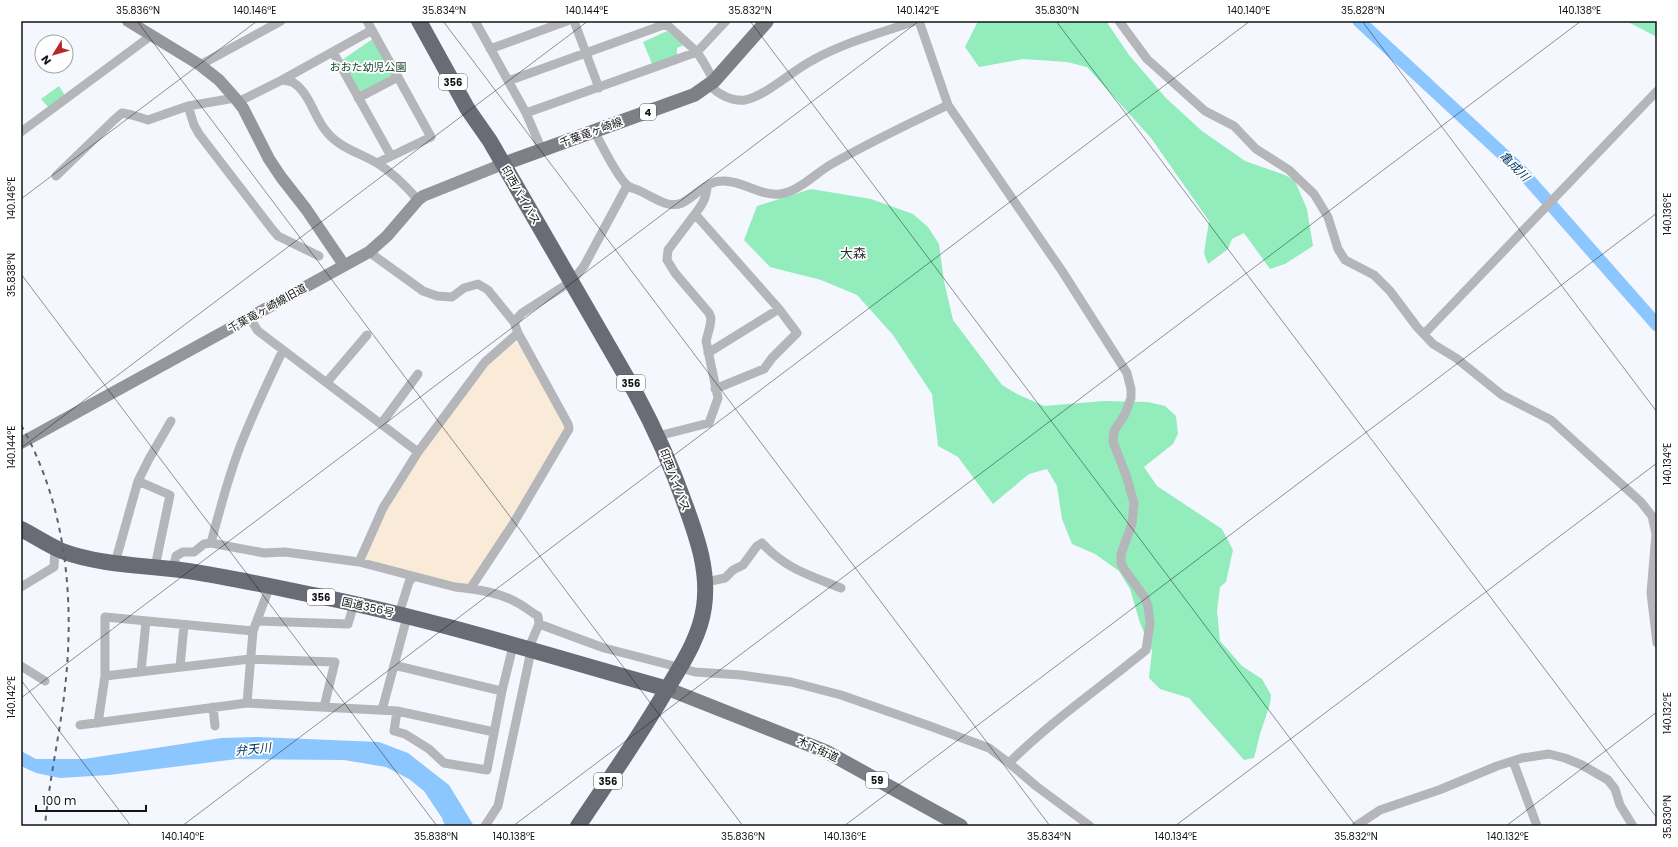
<svg xmlns="http://www.w3.org/2000/svg" width="1678" height="847" font-family="Poppins,'Noto Sans JP',sans-serif">
<style>
.education{fill:#faebd8}
.green{fill:#92ecbc}
.water{fill:#8cc6fe}
.lines{fill:none;stroke-linecap:round;stroke-linejoin:round}
.river{stroke:#8cc6fe;stroke-width:13}
.street{stroke:#b5b6ba;stroke-width:9}
.secondary{stroke:#94969c;stroke-width:12}
.primary{stroke:#7d8086;stroke-width:14}
.highway{stroke:#696c74;stroke-width:16}
.rail{stroke:#606266;stroke-width:2;stroke-dasharray:5 5;stroke-linecap:butt}
.ticks{fill:none;stroke:#121316;stroke-width:1;stroke-opacity:0.45}
.labels{text-anchor:middle;dominant-baseline:central;stroke-width:3.5;stroke-linejoin:round;paint-order:stroke}
.shield{fill:#fff;stroke:#595a5c;stroke-width:1}
.shield-label{font-size:10px;font-weight:bold;fill:#121316}
.park-label{font-size:11px;fill:#16432e;stroke:#fff}
.street-label{font-size:11px;fill:#121316;stroke:#fff}
.water-label{font-size:12px;font-style:italic;fill:#003a65;stroke:#fff}
.quarter-label{font-size:13px;fill:#2a2d33;stroke:#fff}
.neatline{fill:none;stroke:#121316;stroke-width:1.5}
.ticks-label{font-size:10px;text-anchor:middle;fill:#121316}
</style>
<rect width="100%" height="100%" fill="#f4f8fe"/>
<path class="education" d="M514,342L520,343L565,428L474,580L464,586L366,562L364,557L384,515L412,468L484,368Z"/>
<path class="green" d="M978,21H1106L1129,55L1166,98L1202,131L1245,161L1285,175L1295,181L1307,209L1313,246L1285,264L1270,269L1244,233L1232,239L1228,249L1208,264L1204,253L1209,221L1151,138L1087,67L1067,62L1023,59L979,67L965,47Z
M1626,21H1657V37Z
M667,31L684,45L677,48V57L653,66L643,42Z
M374,38L395,76L360,94L342,60Z
M59,86L66,97L50,109L41,99Z
M811,189L871,199L913,214L928,227L939,244L944,281L953,320L1002,385L1017,394L1044,406L1104,401L1148,402L1165,406L1176,416L1178,434L1173,444L1144,467L1157,486L1222,529L1233,550L1226,582L1220,587L1217,611L1220,641L1242,666L1262,679L1271,695L1270,704L1260,734L1254,758L1244,760L1189,698L1160,689L1149,678L1152,651L1140,623L1130,589L1119,571L1095,554L1072,544L1062,519L1057,486L1047,469L1029,474L993,504L958,457L938,446L932,394L893,335L857,295L821,280L770,267L744,240L757,206Z"/>
<path class="water" d="M258,737L379,742L408,753L449,785L474,826H445L442,818L424,791L409,779L386,767L344,760L237,759L109,775L60,778L36,773L21,766V751L36,759H84L221,738Z"/>
<g class="lines">
<path class="river" d="M1359,21L1522,172L1657,325"/>
<path class="street" d="M367,21L431,137L377,163
M475,21L526,113L542,150
M574,21L599,88
M663,21L697,52L704,63L714,81
M919,21L948,105L1062,271L1127,373L1131,389V398L1125,414L1114,431L1113,442L1126,475L1134,503L1132,524L1121,554V563L1124,569L1145,598L1148,606L1150,623L1146,650C1100,688 1051,721 1009,763
M1119,21L1147,59L1205,111L1234,126L1256,149L1289,170L1314,194L1328,217L1338,249L1345,260L1374,275L1390,291L1417,327L1433,344L1456,358L1502,395L1551,420L1641,502L1652,516L1656,534L1651,593L1657,643
M490,49L567,21
M333,52L391,156
M200,65L281,21
M282,80C286,81 291,81 294,83C310,94 314,117 326,131C339,148 360,153 377,163C393,173 406,186 418,200
M508,81L666,24
M710,85C717,94 733,102 745,100C766,96 793,70 813,60C845,42 881,33 915,21
M358,98L398,77
M238,102L282,80L372,30
M188,106L194,125L199,134L272,229L278,236L319,256
M526,113L697,52L726,21
M594,131C601,143 617,177 627,185C630,188 636,189 640,191C653,197 668,209 682,203C696,196 706,181 722,181C742,180 759,196 780,194C798,192 815,174 830,165C868,143 908,124 948,105
M21,132L152,35
M56,176L114,120L122,113L132,115L148,120L188,106L235,98
M707,186C707,197 702,205 695,214L779,309L797,333L772,358L764,369L715,389
M369,252L423,291L437,296L452,297L464,288L478,284L488,290L514,322
M249,317L258,331L418,452
M1424,334L1657,91
M708,353L779,309
M327,382L367,335
M381,424L418,374
M658,436L709,423L718,398L706,341L710,326L711,318L709,313L675,273L667,260L668,250L695,214
M138,481L170,495L155,567
M211,543C219,512 227,482 238,452C251,417 267,384 283,350
M359,562L383,508L418,452L485,362L518,333L514,322L522,313L572,281L584,266L627,186
M115,563L138,481L149,459L171,421
M173,570L176,556L183,552H194L204,544L211,543L264,553L285,552L359,562L455,587C475,589 498,592 516,602C524,606 531,612 538,616L539,624L604,648L670,665L695,672L741,675L791,682L841,695L927,725L989,748L1009,763L1036,786L1090,826
M706,582L725,578L733,570L743,565L757,546L762,543C786,569 809,575 841,588
M21,587L54,567L55,547
M470,589L513,524L569,429L568,424L518,333
M399,614L409,582L413,577
M257,621L348,624L354,604
M528,650L539,624
M394,665L502,691
M21,666L45,681
M180,667L184,625
M141,672L146,621
M105,676L250,659L335,662L324,707
M247,703L253,631L270,586
M213,707L215,726
M382,710L407,617
M397,711L394,731L405,734L429,749L444,763L487,770L502,691L513,646
M98,723L105,676V617L253,631
M80,725L247,703L397,711L494,732
M1513,761L1537,826
M485,826L498,806L531,651
M1356,826L1380,810L1439,790L1497,766L1522,758L1549,754L1565,758L1582,765L1608,780L1615,789L1620,805L1633,826"/>
<path class="secondary" d="M128,21L200,65L219,80L235,98L243,108L269,159L281,177L306,209L344,265
M21,443L369,252L387,236L418,200L423,196L503,164"/>
<path class="primary" d="M503,164L694,95L714,81L767,21
M668,689L825,751L961,826"/>
<path class="highway" d="M419,21L467,108L490,141L635,392C655,429 672,467 686,507C698,540 709,572 704,607C700,637 682,664 667,689C640,736 608,781 578,826
M21,529C35,536 48,545 62,551C102,566 147,565 188,571C234,578 278,588 323,597C440,621 553,657 668,689"/>
<path class="rail" d="M21,425C66,504 75,599 65,688C60,734 49,780 45,826"/>
</g>
<path class="ticks" d="M137,21L743,826M443,21L1050,826M750,21L1356,826M1056,21L1657,818M1362,21L1657,412M21,199L257,21M21,274L437,826M21,448L588,21M21,680L131,826M21,698L919,21M182,826L1250,21M513,826L1581,21M844,826L1657,213M1175,826L1657,463M1506,826L1657,712"/>
<g class="labels">
<g class="shield">
<rect x="439" y="74" width="28" height="16" rx="3"/>
<rect x="640" y="104" width="16" height="16" rx="3"/>
<rect x="617" y="375" width="28" height="16" rx="3"/>
<rect x="307" y="589" width="28" height="16" rx="3"/>
<rect x="866" y="772" width="22" height="16" rx="3"/>
<rect x="594" y="773" width="28" height="16" rx="3"/>
</g>
<g class="shield-label">
<text x="453" y="82">356</text>
<text x="648" y="112">4</text>
<text x="631" y="383">356</text>
<text x="321" y="597">356</text>
<text x="877" y="780">59</text>
<text x="608" y="781">356</text>
</g>
<g class="park-label">
<text x="368" y="67">おおた幼児公園</text>
</g>
<g class="street-label">
<text transform="translate(591 132) rotate(-20)">千葉竜ヶ崎線</text>
<text transform="translate(521 195) rotate(60)">印西バイパス</text>
<text transform="translate(267 308) rotate(-29)">千葉竜ヶ崎線旧道</text>
<text transform="translate(675 480) rotate(69)">印西バイパス</text>
<text transform="translate(368 607) rotate(13)">国道356号</text>
<text transform="translate(818 749) rotate(25)">木下街道</text>
</g>
<g class="water-label">
<text transform="translate(1515 166) rotate(45)">亀成川</text>
<text transform="translate(253 749) rotate(-6)">弁天川</text>
</g>
<g class="quarter-label">
<text x="853" y="253">大森</text>
</g>
</g>
<rect width="1678" height="847" fill="none" stroke="#ffffff" stroke-width="44"/>
<g transform="translate(54 54) rotate(233)"><circle r="19" fill="#ffffff" stroke="#a0a1a2"/>
<path d="M0-3L7 15L0 10L-7 15Z" fill="#b72728"/>
<text y="-6" font-size="11" font-weight="bold" text-anchor="middle" fill="#121316">N</text>
</g>
<path d="M36 805v6h110v-6" fill="none" stroke="#121316" stroke-width="2"/>
<text x="42" y="805" font-size="12" fill="#121316" stroke="#ffffff" stroke-width="3" paint-order="stroke">100 m</text>
<rect x="22" y="22" width="1634" height="803" class="neatline"/>
<g class="ticks-label">
<text x="138" y="14">35.836°N</text>
<text x="255" y="14">140.146°E</text>
<text x="444" y="14">35.834°N</text>
<text x="587" y="14">140.144°E</text>
<text x="750" y="14">35.832°N</text>
<text x="918" y="14">140.142°E</text>
<text x="1057" y="14">35.830°N</text>
<text x="1249" y="14">140.140°E</text>
<text x="1363" y="14">35.828°N</text>
<text x="1580" y="14">140.138°E</text>
<text transform="translate(11 198) rotate(-90)" y="4">140.146°E</text>
<text transform="translate(1667 214) rotate(-90)" y="4">140.136°E</text>
<text transform="translate(11 275) rotate(-90)" y="4">35.838°N</text>
<text transform="translate(11 447) rotate(-90)" y="4">140.144°E</text>
<text transform="translate(1667 464) rotate(-90)" y="4">140.134°E</text>
<text transform="translate(11 697) rotate(-90)" y="4">140.142°E</text>
<text transform="translate(1667 713) rotate(-90)" y="4">140.132°E</text>
<text transform="translate(1667 817) rotate(-90)" y="4">35.830°N</text>
<text x="183" y="840">140.140°E</text>
<text x="436" y="840">35.838°N</text>
<text x="514" y="840">140.138°E</text>
<text x="743" y="840">35.836°N</text>
<text x="845" y="840">140.136°E</text>
<text x="1049" y="840">35.834°N</text>
<text x="1176" y="840">140.134°E</text>
<text x="1356" y="840">35.832°N</text>
<text x="1508" y="840">140.132°E</text>
</g>
</svg>
